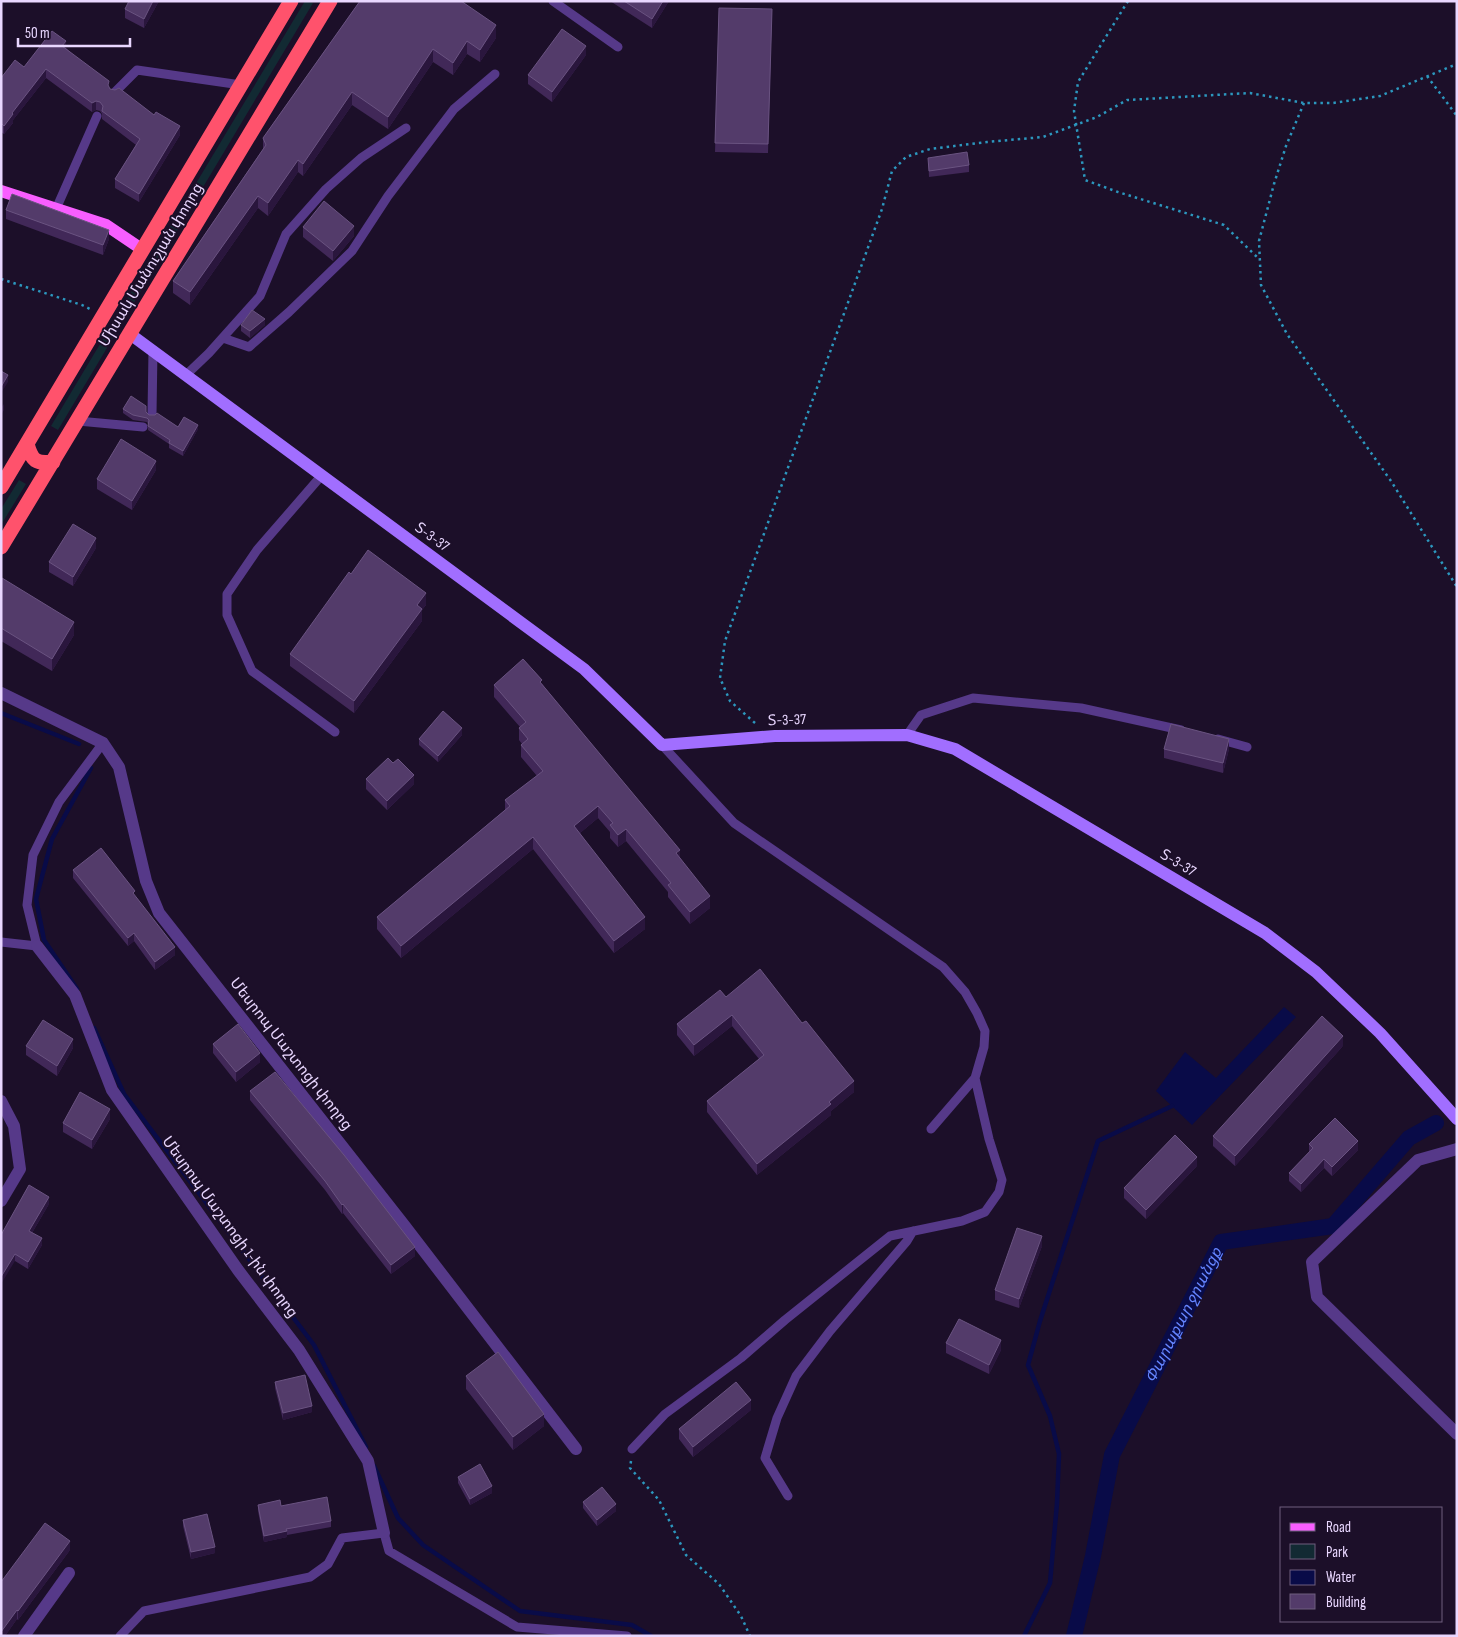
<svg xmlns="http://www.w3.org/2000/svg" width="1458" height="1637" font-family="'Sofia Sans Condensed','Noto Sans Armenian',sans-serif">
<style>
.green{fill:#122a33}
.water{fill:#090b48}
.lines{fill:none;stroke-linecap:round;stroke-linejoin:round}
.stream{stroke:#090b48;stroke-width:4.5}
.canal{stroke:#090b48;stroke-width:16}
.path{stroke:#2c97be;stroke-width:2.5;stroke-dasharray:2.5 4;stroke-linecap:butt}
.lane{stroke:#563989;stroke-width:9}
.street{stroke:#563989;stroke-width:12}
.secondary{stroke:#a16eff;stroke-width:12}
.primary{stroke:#f85eff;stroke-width:12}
.highway{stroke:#ff526c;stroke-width:15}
.wall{fill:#412858}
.shaded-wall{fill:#2a163d}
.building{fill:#533b6a;stroke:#6a5381}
.labels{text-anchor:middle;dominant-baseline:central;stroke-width:4;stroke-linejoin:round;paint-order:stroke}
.street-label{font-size:15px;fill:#e9d7ff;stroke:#1c0f29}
.water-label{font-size:16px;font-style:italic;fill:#6585ff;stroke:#1c0f29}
</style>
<rect width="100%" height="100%" fill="#1c0f29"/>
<path class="green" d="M305,1L313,3L58,430L51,426Z
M19,480L26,484L1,525V509Z"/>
<path class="water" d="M1284,1007L1296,1017L1192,1125L1156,1091L1185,1052L1216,1078Z"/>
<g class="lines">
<path class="stream" d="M1,713L79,744
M77,989L44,940L36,899L52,839L91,768
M94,1028L124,1094L314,1345L366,1447
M374,1466L398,1518L423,1545L520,1611L632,1625L651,1636
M1024,1636L1050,1583L1057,1503L1059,1454L1050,1416L1028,1365L1040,1321L1098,1141L1172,1106"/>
<path class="canal" id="s1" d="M1074,1636L1093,1556L1112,1455L1221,1242L1333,1226L1409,1138L1436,1123"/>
<path class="path" d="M1128,1L1078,82L1074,111L1085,180L1118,192L1224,225L1259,259
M1427,76L1457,116
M1304,103L1286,146L1274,184L1259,241L1261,285L1287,334L1391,481L1457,587
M1,279L82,305L90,309
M755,723L730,701L720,678L725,641L882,209L892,171L906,157L930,149L987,142L1043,137L1097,117L1127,100L1250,93L1304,103H1333L1380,96L1457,64
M631,1461L630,1468L659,1500L686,1555L719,1584L741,1616L750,1636"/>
<path class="lane" d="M553,1L618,47
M114,93L137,70L241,85
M56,209L97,116
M223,338L249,347L289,312L352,251L388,196L454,109L495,74
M186,375L209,353L260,296L286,234L326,189L361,158L406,128
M152,414L153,350
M78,421L143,427
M322,475L257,550L227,594V615L252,671L335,732
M907,735L921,715L973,698L1081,708L1181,730
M1218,739L1247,747
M662,745L734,823L943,967L965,992L977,1013L985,1031L984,1047L975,1078L931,1129
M1,942L37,946L27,905L33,855L59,802L103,743
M632,1449L665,1414L741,1358L785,1320L890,1236L962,1221L985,1212L999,1192L1002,1180L989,1139L975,1078
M788,1496L765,1458L777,1418L796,1376L830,1331L907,1241L913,1231
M120,1636L144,1611L310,1577L328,1564L342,1538L384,1533L389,1551L517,1627L627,1636"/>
<path class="street" d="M1,693L103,743L119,767L146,881L159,913L404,1225L576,1449
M37,946L75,995L112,1090L238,1270L299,1350L368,1461L384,1533
M1,1101L14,1126L20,1169L1,1201
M1457,1149L1418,1160L1312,1262L1317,1297L1457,1434
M24,1636L69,1573"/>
<path class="secondary" d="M130,334L584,669L662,745L775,736L907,735L955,749L1265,933L1316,972L1380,1033L1457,1119"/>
<path class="primary" d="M1,191L106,225L143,250"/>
<path class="highway" d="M27,444C32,461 36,464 53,462
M1,487L291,1
M1,547L330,1"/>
</g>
<path class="wall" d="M159,1L144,28L125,18V9Z
M360,1L496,38L480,62L467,54L453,75L433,62L388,129L352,105L303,176L298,172L268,216L258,208L190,305L173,293V281L263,149V138Z
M610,1H669L652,28Z
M719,8L772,9L768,153L715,152Z
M66,48L110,89L180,135L139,202L115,188V179L136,145L102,119V114L100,111L96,110L92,112L46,78L13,120V123L4,134L1,132V78Z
M586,55L552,102L528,84V75Z
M928,158L969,165V172L929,177Z
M6,210L109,239L103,255L6,219Z
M303,227L354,236L333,261L303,237Z
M241,325H265L250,338L241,331Z
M123,409L146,412L149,415L178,427L198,429L183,456L169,448V444L148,430V424L147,422L133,420L123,413Z
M156,470L132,510L97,489V479Z
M96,548L73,586L49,572V562Z
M351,574L426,605L422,610V621L354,713L290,666V654Z
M1,579L74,635L52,671L1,641Z
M542,684L680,858L710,908L690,924L668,897V892L626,841L618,847L610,838V832L598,818L580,833L645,929L614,953L533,849L401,958L377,929V917L505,810V800L537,776L521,757V745L522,744L519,740V728L520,727L494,697V685Z
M462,735L438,762L419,745V739Z
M1164,749H1229L1223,773L1164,758Z
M366,779L414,784L387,810L366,789Z
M73,870L135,896L175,955L155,970L134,941L128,946L73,878Z
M726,997L854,1092L831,1111V1115L757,1175L707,1112V1101L759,1059L732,1026L694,1056L677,1035V1024Z
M213,1044L260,1062L236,1082L213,1053Z
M26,1046L73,1048L57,1076L26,1055Z
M1343,1046L1235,1166L1213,1146V1136Z
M250,1091L415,1256L391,1274L343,1213L342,1214L325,1190L250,1100Z
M110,1119L92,1149L63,1132V1123Z
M1309,1144L1358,1150L1332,1176L1324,1168L1301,1192L1289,1181V1173L1309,1152Z
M1197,1166L1146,1219L1124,1198V1188Z
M49,1204L32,1233L42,1245L28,1269L15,1261L1,1235Z
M1042,1246L1019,1308L995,1300V1290Z
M946,1343L1001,1350L989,1374L946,1353Z
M466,1376L544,1426L513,1450L466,1389Z
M275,1382L312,1412L283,1420L275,1388Z
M751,1410L693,1457L679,1439V1429Z
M458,1477L492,1493L470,1505L458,1483Z
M583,1502L616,1511L597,1526L583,1508Z
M258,1505L331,1521V1527L287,1535V1537L264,1542L258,1511Z
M183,1520L215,1553L191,1559L183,1526Z
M70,1550L18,1620L17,1619L5,1636H1V1582Z"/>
<path class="shaded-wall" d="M153,1H159L144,28V19Z
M663,1H669L652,28V19Z
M496,25V38L480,62V50Z
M66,41V50L62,46Z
M467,41V54L453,75V63Z
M586,46V55L552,102V92Z
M433,49V62L388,129V117Z
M46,69V78L13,120V123L4,134V126L12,113Z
M352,92V105L303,176V164Z
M96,101V110L92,112V103Z
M180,126V135L139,202V194Z
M298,160V172L268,216V203Z
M258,196V208L190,305V292Z
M354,226V236L333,261V251Z
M109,230V239L103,255V245Z
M265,319V325L250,338V331Z
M8,375V382L1,393V387Z
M4,404V410L1,415V408Z
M198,425V429L183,456V451Z
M156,461V470L132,510V501Z
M96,538V548L73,586V577Z
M426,593V605L422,610V621L354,713V701L417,605Z
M74,622V635L52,671V659Z
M462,728V735L438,762V756Z
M1229,739V749L1223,773V763Z
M414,775V784L387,810V801Z
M598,806V818L574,838V826Z
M626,829V841L618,847V835Z
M533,837V849L401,958V946Z
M680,850V862L676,853Z
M710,896V908L690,924V912Z
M645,917V929L614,953V941Z
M134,933V941L128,946V938Z
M175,947V955L155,970V962Z
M732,1015V1026L694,1056V1045Z
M1343,1036V1046L1235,1166V1156Z
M73,1039V1048L57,1076V1066Z
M260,1053V1062L236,1082V1072Z
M854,1081V1092L831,1111V1115L757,1175V1164L829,1102Z
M110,1109V1119L92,1149V1140Z
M1358,1141V1150L1332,1176V1167Z
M1197,1157V1166L1146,1219V1210Z
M1324,1159V1168L1301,1192V1184Z
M49,1197V1204L29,1238V1231Z
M343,1204V1213L342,1214V1205Z
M1042,1236V1246L1019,1308V1299Z
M42,1238V1245L28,1269V1262Z
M415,1247V1256L391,1274V1265Z
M15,1254V1261L1,1284V1277Z
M1001,1340V1350L989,1374V1365Z
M751,1400V1410L693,1457V1447Z
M312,1406V1412L283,1420V1413Z
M544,1414V1426L513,1450V1437Z
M492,1486V1493L470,1505V1499Z
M616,1504V1511L597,1526V1520Z
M287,1531V1537L264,1542V1536Z
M70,1541V1550L18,1620V1611Z
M215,1547V1553L191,1559V1552Z
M17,1610V1619L5,1636H1V1632Z"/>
<path class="building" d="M129,1H153L144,19L125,9Z
M360,1H461L496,25L480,50L467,41L453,63L433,49L388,117L352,92L303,164L298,160L268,203L258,196L190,292L173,281L266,145L263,138Z
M624,1H663L652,19Z
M719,8L772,9L768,144L715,143Z
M562,29L586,46L552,92L528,75Z
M52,31L66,41L62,46L109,81L108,85L110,89L115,90L119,88L154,115L156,112L180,126L139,194L115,179L140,139L102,111L103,106L100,102L96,101L92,103L46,69L12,113L13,114L4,126L1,123V78L15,60L24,67Z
M967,152L969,165L929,171L928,158Z
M12,194L109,230L103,245L6,210Z
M324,201L354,226L333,251L303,227Z
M252,310L265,319L250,331L241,325Z
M1,371L8,375L1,387Z
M131,396L146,406V412L149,415H155L157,413L178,427L184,417L198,425L183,451L169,443L170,440L148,426L149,420L147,418L133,415L123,409Z
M121,439L156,461L132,501L97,479Z
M73,524L96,538L73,577L49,562Z
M368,550L426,593L417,605L422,609L354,701L290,654L349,572L351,574Z
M2,578L74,622L52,659L1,628Z
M523,659L542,680L540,682L680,850L676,853L710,896L690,912L668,885L671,883L626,829L618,835L610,825L613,823L598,806L574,826L645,917L614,941L533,837L401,946L377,917L510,806L505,800L543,771L521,745L528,739L519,728L526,722L494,685Z
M443,711L462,728L438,756L419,739Z
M1171,724L1229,739L1223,763L1164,749Z
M388,758L393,763L398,759L414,775L387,801L366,779Z
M101,848L135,891L133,893L175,947L155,962L134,933L128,938L73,870Z
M760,969L802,1023L806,1021L854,1081L829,1102L831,1104L757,1164L707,1101L764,1055L732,1015L694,1045L677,1024L720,990L726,997Z
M1322,1016L1343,1036L1235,1156L1213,1136Z
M43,1020L73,1039L57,1066L26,1046Z
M238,1024L260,1053L236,1072L213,1044Z
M275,1072L344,1155L415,1247L391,1265L343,1204L342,1205L325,1181L250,1091Z
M80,1092L110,1109L92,1140L63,1123Z
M1335,1118L1358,1141L1332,1167L1324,1159L1301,1184L1289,1173L1313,1148L1309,1144Z
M1175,1135L1197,1157L1146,1210L1124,1188Z
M29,1185L49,1197L29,1231L42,1238L28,1262L15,1254L1,1277V1235Z
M1017,1228L1042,1236L1019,1299L995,1290Z
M959,1319L1001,1340L989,1365L946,1343Z
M498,1352L544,1414L513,1437L466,1376Z
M305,1375L312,1406L283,1413L275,1382Z
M736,1382L751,1400L693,1447L679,1429Z
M480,1464L492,1486L470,1499L458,1477Z
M602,1487L616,1504L597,1520L583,1502Z
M327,1497L331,1521L286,1529L287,1531L264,1536L258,1505L280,1500L281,1506Z
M207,1514L215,1547L191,1552L183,1520Z
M45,1523L70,1541L18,1611L17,1610L1,1632V1582Z"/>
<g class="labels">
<g class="street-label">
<text transform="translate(151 265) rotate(-59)">Միսակ Մանուշյան փողոց</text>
<text transform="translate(432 537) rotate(36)">Տ-3-37</text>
<text transform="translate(787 720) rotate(-2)">Տ-3-37</text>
<text transform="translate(1178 863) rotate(31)">Տ-3-37</text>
<text transform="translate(291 1054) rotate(52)">Մեսրոպ Մաշտոցի փողոց</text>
<text transform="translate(230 1227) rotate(54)">Մեսրոպ Մաշտոցի 1-ին փողոց</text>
</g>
<g class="water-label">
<text stroke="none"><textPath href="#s1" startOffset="342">Փարաքար ջրանցք</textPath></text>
</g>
</g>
<rect width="1458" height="1637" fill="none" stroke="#e9d7ff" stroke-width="5"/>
<rect x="1280" y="1507" width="162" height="115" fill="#1c0f29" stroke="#6e5f7f"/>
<rect x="1290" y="1523" width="25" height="8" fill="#f85eff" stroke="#6e5f7f"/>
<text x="1326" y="1532" font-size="15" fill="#e9d7ff">Road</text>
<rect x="1290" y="1544" width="25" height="15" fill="#122a33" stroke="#6e5f7f"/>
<text x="1326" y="1557" font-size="15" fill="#e9d7ff">Park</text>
<rect x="1290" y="1570" width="25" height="15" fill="#090b48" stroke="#6e5f7f"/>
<text x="1326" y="1582" font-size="15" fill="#e9d7ff">Water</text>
<rect x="1290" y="1594" width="25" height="15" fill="#533b6a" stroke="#6e5f7f"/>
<text x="1326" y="1607" font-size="15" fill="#e9d7ff">Building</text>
<path d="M18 38v8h112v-8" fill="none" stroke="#e9d7ff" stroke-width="2.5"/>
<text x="25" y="38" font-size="15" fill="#e9d7ff" stroke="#1c0f29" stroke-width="4" paint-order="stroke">50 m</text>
</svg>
